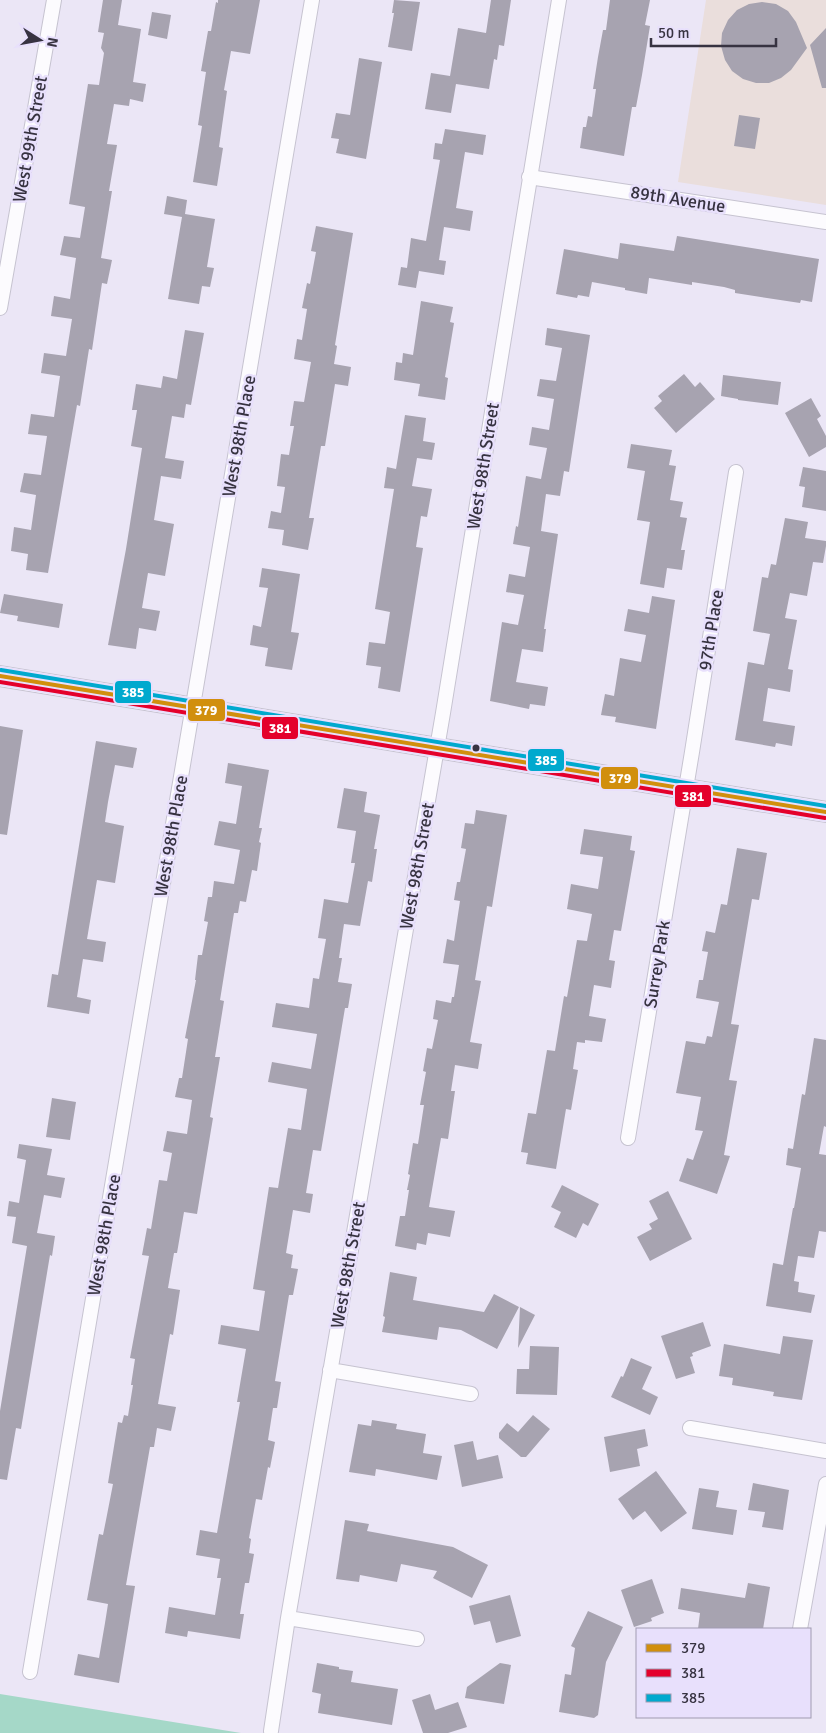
<svg xmlns="http://www.w3.org/2000/svg" width="826" height="1733" font-family="Signika,sans-serif">
<style>
.industrial{fill:#eadedc}
.green{fill:#a5d8c8}
.building{fill:#a7a3b0}
.lines{fill:none;stroke-linecap:round;stroke-linejoin:round}
.street-casing{stroke:#c6c3d0;stroke-width:16}
.secondary-casing{stroke:#c6c3d0;stroke-width:22}
.street{stroke:#fcfbfe;stroke-width:14}
.secondary{stroke:#fcfbfe;stroke-width:20}
.bus-1-casing{stroke:#e8e0fc;stroke-width:8}
.bus-2-casing{stroke:#e8e0fc;stroke-width:8}
.bus-3-casing{stroke:#e8e0fc;stroke-width:8}
.bus-1{stroke:#d18f0d;stroke-width:4}
.bus-2{stroke:#e4002b;stroke-width:4}
.bus-3{stroke:#00a9ce;stroke-width:4}
.bus-dot{fill:#373341;stroke:#e8e0fc;stroke-width:2}
.labels{text-anchor:middle;dominant-baseline:central;stroke-width:5;stroke-linejoin:round;paint-order:stroke}
.street-label{font-size:18px;fill:#373341;stroke:#e8e0fc}
.line-badge{stroke:#e8e0fc;stroke-width:2}
.badge-label{font-size:14px;text-anchor:middle;font-weight:bold;fill:#fff}
</style>
<rect width="100%" height="100%" fill="#ebe6f6"/>
<path class="industrial" d="M706,0H826V205L678,182Z"/>
<path class="green" d="M0,1694L241,1733H0Z"/>
<path class="building" d="M103,0H122L118,25L141,29L133,82L146,84L143,102L130,99L129,106L114,104L107,144L117,145L109,191H112L101,258L112,260L107,284L102,283L92,350L89,349L80,406L77,405L48,573L26,570L28,554L11,551L14,527L31,530L36,495L20,492L24,473L41,475L47,436L28,434L31,414L54,417L60,376L41,373L44,353L66,356L72,319L51,316L54,296L70,299L76,258L60,255L64,236L80,238L85,207L69,204L88,84L99,85L104,53L101,48L104,33L98,32Z
M218,0H260L250,54L231,51L224,90L227,91L219,147L223,148L217,186L193,182L202,126L198,125L206,72L201,71L208,31H211L216,2L218,3Z
M394,0L420,2L412,51L388,47L394,13H392Z
M491,0H511L504,46L499,45L497,60L494,59L489,89L456,84L451,113L425,109L431,73L450,76L458,28L486,33Z
M610,0H650L645,25L650,26L642,75L636,107H632L624,156L580,148L583,127H586L588,116L592,117L596,89H593L598,57L603,30H606Z
M762,2L776,4L788,11L796,22L807,48L791,70L781,78L769,83H756L743,79L732,71L725,60L721,46L722,33L728,20L737,10L749,4Z
M152,12L171,15L167,39L148,35Z
M826,28V88H822L810,45Z
M359,58L382,62L366,159L336,153L339,139L331,138L336,113L350,115Z
M739,115L760,118L755,149L734,146Z
M445,129L486,135L483,155L465,152L456,208L473,211L470,231L444,227L439,260L446,261L444,275L419,271L416,288L398,285L401,267L407,268L411,238L426,241L440,160L433,159L435,143L442,144Z
M167,196L187,200L185,214L215,219L207,267L214,268L210,287L202,286L199,304L168,299L182,217L164,214Z
M316,226L353,233L335,345L337,346L334,364L351,367L348,386L335,384L325,446H321L309,518H314L308,550L282,545L284,530L268,528L271,511L281,513L285,487L277,486L281,454L289,455L294,426H290L294,401L304,402L311,362L294,359L297,339L302,340L307,309L302,308L307,283L310,284L316,252L311,251Z
M677,236L819,259L812,302L801,300L800,303L735,293V290L724,287L692,282V285L649,278L647,294L625,290V288L592,282L589,297L578,295L577,298L556,294L564,249L618,259L620,243L674,251Z
M421,301L453,307L450,322L454,323L445,377L448,378L445,400L418,396L420,384L394,380L396,362L402,363L403,353L413,355Z
M547,328L590,335L569,472L564,471L560,496L546,494L541,531L558,534L544,629H546L543,652L522,649L516,682L548,687L545,706L530,704L529,709L490,701L502,622L518,625L524,595L506,592L509,574L525,577L530,547L513,544L516,526L518,527L526,476L541,479L547,448L529,445L532,427L549,430L554,399L537,396L540,379L556,381L562,348L545,345Z
M185,330L204,333L191,405L186,404L184,418L172,416L165,458L184,461L181,479L161,476L154,520L174,524L165,576L148,573L142,608L160,611L156,631L139,628L136,649L108,645L126,549L142,448L131,446L137,410H132L136,384L161,388L163,376L177,379Z
M684,374L695,387L700,382L715,399L676,433L654,408L662,401L658,396Z
M723,375L781,382L778,405L738,400V399L721,396Z
M811,398L821,416L817,419L826,436V447L809,457L785,413Z
M405,415L426,418L423,441L435,443L432,460L417,458L412,486L432,489L427,517L421,516L416,547L423,548L400,692L378,688L381,667L366,665L369,642L385,644L390,612L375,609L394,489L384,488L387,467L396,469Z
M631,444L672,450L669,465L676,466L670,500L683,502L680,517L687,518L681,550H685L682,570L667,568L664,588L640,584L650,522L637,520L645,471L627,468Z
M803,467L826,471V511L802,507L805,487L799,486Z
M785,518L808,522L805,538L826,541V546L823,563L813,562L807,596L790,593L785,618L797,620L788,669L793,670L790,692L768,688L763,721L795,726L792,746L776,743L775,747L735,740L748,662L764,665L770,634L753,631L762,577L768,578L771,564L776,565Z
M262,568L300,574L291,632L299,633L292,670L265,666L268,648L250,645L253,625L261,627L268,588L259,587Z
M4,594L63,604L59,628L17,621L18,616L0,613Z
M652,596L675,600L656,729L615,722L616,717L601,715L605,694L614,696L620,658L641,662L646,635L624,631L628,609L649,613Z
M0,726L23,730L7,835L0,834Z
M96,741L137,748L133,768L115,765L108,802L105,822L124,826L115,883L97,880L87,939L106,942L103,962L83,959L77,997L91,1000L89,1014L47,1007L52,974L58,975Z
M228,763L269,770L259,828H262L259,842L261,843L257,871L252,870L246,902L240,901L238,913H234L220,1000L224,1001L215,1057H220L210,1117L213,1118L197,1214L184,1212L177,1253H174L168,1288L180,1290L173,1335L170,1334L158,1404L176,1407L171,1431L157,1428L154,1447H150L126,1585L135,1586L119,1683L74,1675L78,1654L99,1658L105,1623L108,1604L87,1600L99,1534L103,1535L106,1520L113,1484L108,1483L118,1422L122,1423L124,1415L128,1416L133,1385H131L135,1359L130,1358L149,1256L142,1255L147,1228L151,1229L159,1180L167,1181L172,1153L163,1151L167,1131L187,1134L192,1100L175,1097L179,1078H182L188,1039L185,1038L196,980H195L198,955H202L208,922L204,921L208,897H212L214,881L234,884L240,850L214,845L219,821L236,824L242,786L225,783Z
M344,788L367,792L364,812L380,815L374,849H377L372,882L368,881L360,926L344,924L339,958H342L338,982L352,984L348,1008H345L321,1151L313,1150L306,1193L313,1194L310,1213L293,1210L286,1253L293,1255L291,1268L298,1269L293,1295H289L275,1381L281,1382L277,1408H273L268,1440L275,1442L270,1468L268,1467L262,1500L256,1499L249,1538L251,1539L249,1553L254,1554L249,1583H245L240,1614H244L240,1639L188,1631L187,1637L165,1633L169,1607L215,1615L221,1578H217L220,1559L196,1555L200,1530L217,1533L240,1402H237L246,1349L218,1344L221,1325L259,1331L265,1291L253,1289L269,1187L278,1188L288,1128L301,1130L307,1089L268,1082L272,1062L311,1069L317,1034L272,1027L276,1003L309,1008L313,978L319,979L326,939L318,938L324,899L348,903L355,863H351L356,831L337,828Z
M476,810L507,815L492,907L487,906L475,980L481,981L470,1042L482,1044L478,1069L455,1065L451,1091H455L448,1139L441,1138L429,1207L455,1211L450,1237L428,1233L426,1245L417,1243L416,1250L395,1246L400,1216H405L409,1190H407L410,1175L408,1174L413,1143L418,1144L424,1105H420L426,1072L423,1071L427,1048L432,1049L438,1020L433,1019L436,1000L451,1003L452,997H454L459,965L443,963L447,939L454,941L460,901L454,900L457,882H460L466,849L461,848L465,823L474,824Z
M584,829L632,836L630,850L635,851L621,931L614,930L609,960L615,961L611,988L594,985L589,1016L606,1019L602,1042L585,1040V1043L577,1042L573,1069L578,1070L571,1110L566,1109L556,1169L526,1164L528,1153L521,1152L528,1113L536,1114L547,1050L555,1051L564,996L567,997L577,940L587,941L592,914L567,909L571,884L598,889L603,857L580,854Z
M737,848L767,853L759,900L752,899L731,1024L739,1025L729,1080L737,1081L724,1155L730,1156L717,1194L679,1181L687,1158L693,1160L703,1131L695,1130L701,1097L676,1093L686,1041L705,1044L707,1036L712,1037L719,1002L696,998L699,980H703L708,952L702,951L706,931L715,933L721,904L727,905Z
M814,1038L826,1040V1127L824,1126L819,1154L826,1155V1232L819,1231L814,1258L798,1256L794,1281L799,1282L798,1292L815,1295L811,1313L766,1306L773,1263L783,1265L793,1208H794L801,1168L786,1165L788,1148L793,1149L802,1094L805,1095Z
M52,1098L76,1102L70,1140L46,1137Z
M19,1144L52,1149L47,1175L65,1178L61,1198L44,1195L37,1233L55,1236L52,1256L50,1255L21,1429L16,1428L7,1480L0,1479V1411L27,1246L12,1243L16,1217L7,1216L9,1201L19,1203L26,1160L17,1158Z
M562,1185L599,1204L588,1226L583,1223L576,1238L554,1227L561,1212L551,1207Z
M668,1191L692,1239L650,1261L637,1237L652,1229L649,1224L658,1219L649,1201Z
M390,1272L417,1277L413,1300L484,1312L494,1294L519,1307L497,1349L461,1330L439,1327L437,1340L382,1332L385,1317L383,1316Z
M520,1307L535,1315L518,1348Z
M703,1322L711,1346L692,1353L693,1356L690,1357L695,1373L676,1379L661,1336Z
M783,1336L813,1340L802,1400L773,1396L774,1392L732,1385L733,1378L719,1376L724,1344L780,1354Z
M530,1346L559,1347L557,1395L516,1394L517,1369H529Z
M631,1358L652,1367L642,1389L658,1397L650,1415L611,1397L621,1376L623,1377Z
M533,1415L550,1429L526,1457H521L499,1438V1433L507,1423L518,1432Z
M372,1420L397,1424L396,1429L426,1434L423,1453L442,1456L437,1480L376,1469L375,1476L349,1472L358,1424L371,1426Z
M645,1429L648,1446L637,1449L640,1466L610,1472L604,1437Z
M473,1441L477,1460L498,1455L503,1478L462,1487L454,1445Z
M656,1471L687,1513L661,1532L645,1511L633,1520L618,1499Z
M753,1483L789,1490L783,1530L762,1527L765,1512L748,1510Z
M699,1488L719,1491L716,1507L737,1510L733,1535L692,1529Z
M345,1520L369,1524L367,1531L453,1547L488,1565L472,1598L433,1578L437,1571L401,1564L397,1582L360,1575L359,1582L336,1579Z
M652,1579L664,1613L651,1618L652,1621L634,1627L621,1590Z
M748,1583L770,1587L763,1629H698L700,1613L678,1609L681,1588L745,1598Z
M510,1595L521,1636L496,1643L490,1621L474,1625L469,1606Z
M588,1611L623,1627L606,1662L599,1708L598,1715L594,1718L559,1712L565,1674L571,1675L575,1648L571,1646Z
M317,1663L339,1667V1669L353,1671L351,1682L398,1689L392,1725L318,1713L321,1694L312,1692Z
M500,1663L511,1665L504,1704L465,1698L467,1687Z
M430,1694L435,1710L458,1702L467,1727L448,1733H423L412,1700Z"/>
<g class="lines">
<defs>
<path id="street" d="M529,177L826,222
M0,308L54,0
M628,1138L692,752L736,472
M330,1370L471,1394
M690,1428L826,1451
M288,1618L417,1639
M800,1629L826,1484
M30,1672L312,0
M271,1731L288,1618L443,713L559,0"/>
<path id="secondary" d="M0,676L826,812"/>
</defs>
<use href="#street" class="street-casing"/>
<use href="#secondary" class="secondary-casing"/>
<use href="#street" class="street"/>
<use href="#secondary" class="secondary"/>
<defs>
<path id="bus-1" d="M0,676L826,812"/>
<path id="bus-2" d="M0,682L825,818"/>
<path id="bus-3" d="M1,670L826,806"/>
</defs>
<use href="#bus-1" class="bus-1-casing"/>
<use href="#bus-2" class="bus-2-casing"/>
<use href="#bus-3" class="bus-3-casing"/>
<use href="#bus-1" class="bus-1"/>
<use href="#bus-2" class="bus-2"/>
<use href="#bus-3" class="bus-3"/>
</g>
<circle class="bus-dot" cx="476" cy="748" r="4.5"/>
<g class="labels">
<g class="street-label">
<text transform="translate(30 139) rotate(-80)">West 99th Street</text>
<text transform="translate(678 199) rotate(9)">89th Avenue</text>
<text transform="translate(239 436) rotate(-80)">West 98th Place</text>
<text transform="translate(483 466) rotate(-81)">West 98th Street</text>
<text transform="translate(711 630) rotate(-81)">97th Place</text>
<text transform="translate(171 836) rotate(-80)">West 98th Place</text>
<text transform="translate(417 866) rotate(-80)">West 98th Street</text>
<text transform="translate(657 964) rotate(-81)">Surrey Park</text>
<text transform="translate(104 1235) rotate(-80)">West 98th Place</text>
<text transform="translate(348 1265) rotate(-80)">West 98th Street</text>
</g>
</g>
<g class="line-badge">
<rect x="114" y="680" width="38" height="24" rx="5" fill="#00a9ce"/>
<rect x="187" y="698" width="39" height="24" rx="5" fill="#d18f0d"/>
<rect x="261" y="716" width="38" height="24" rx="5" fill="#e4002b"/>
<rect x="527" y="748" width="38" height="24" rx="5" fill="#00a9ce"/>
<rect x="600" y="766" width="39" height="24" rx="5" fill="#d18f0d"/>
<rect x="674" y="784" width="38" height="24" rx="5" fill="#e4002b"/>
</g>
<g class="badge-label">
<text x="133" y="697">385</text>
<text x="206" y="715">379</text>
<text x="280" y="733">381</text>
<text x="546" y="765">385</text>
<text x="620" y="783">379</text>
<text x="693" y="801">381</text>
</g>
<rect x="636" y="1628" width="175" height="90" fill="#e8e0fc" stroke="#a19bb1"/>
<rect x="646" y="1644" width="25" height="8" fill="#d18f0d" stroke="#a19bb1"/>
<text x="681" y="1653" font-size="15" fill="#373341">379</text>
<rect x="646" y="1669" width="25" height="8" fill="#e4002b" stroke="#a19bb1"/>
<text x="681" y="1678" font-size="15" fill="#373341">381</text>
<rect x="646" y="1694" width="25" height="8" fill="#00a9ce" stroke="#a19bb1"/>
<text x="681" y="1703" font-size="15" fill="#373341">385</text>
<g transform="translate(40 40) rotate(101)" stroke="#e8e0fc" stroke-width="4" paint-order="stroke">
<path d="M0-4L9 19L0 12L-9 19Z" fill="#373341"/>
<text y="-8" font-size="14" font-weight="bold" text-anchor="middle" fill="#373341">N</text>
</g>
<path d="M651 38v8h125v-8" fill="none" stroke="#373341" stroke-width="2.5"/>
<text x="658" y="38" font-size="15" fill="#373341" stroke="#e8e0fc" stroke-width="4" paint-order="stroke">50 m</text>
</svg>
